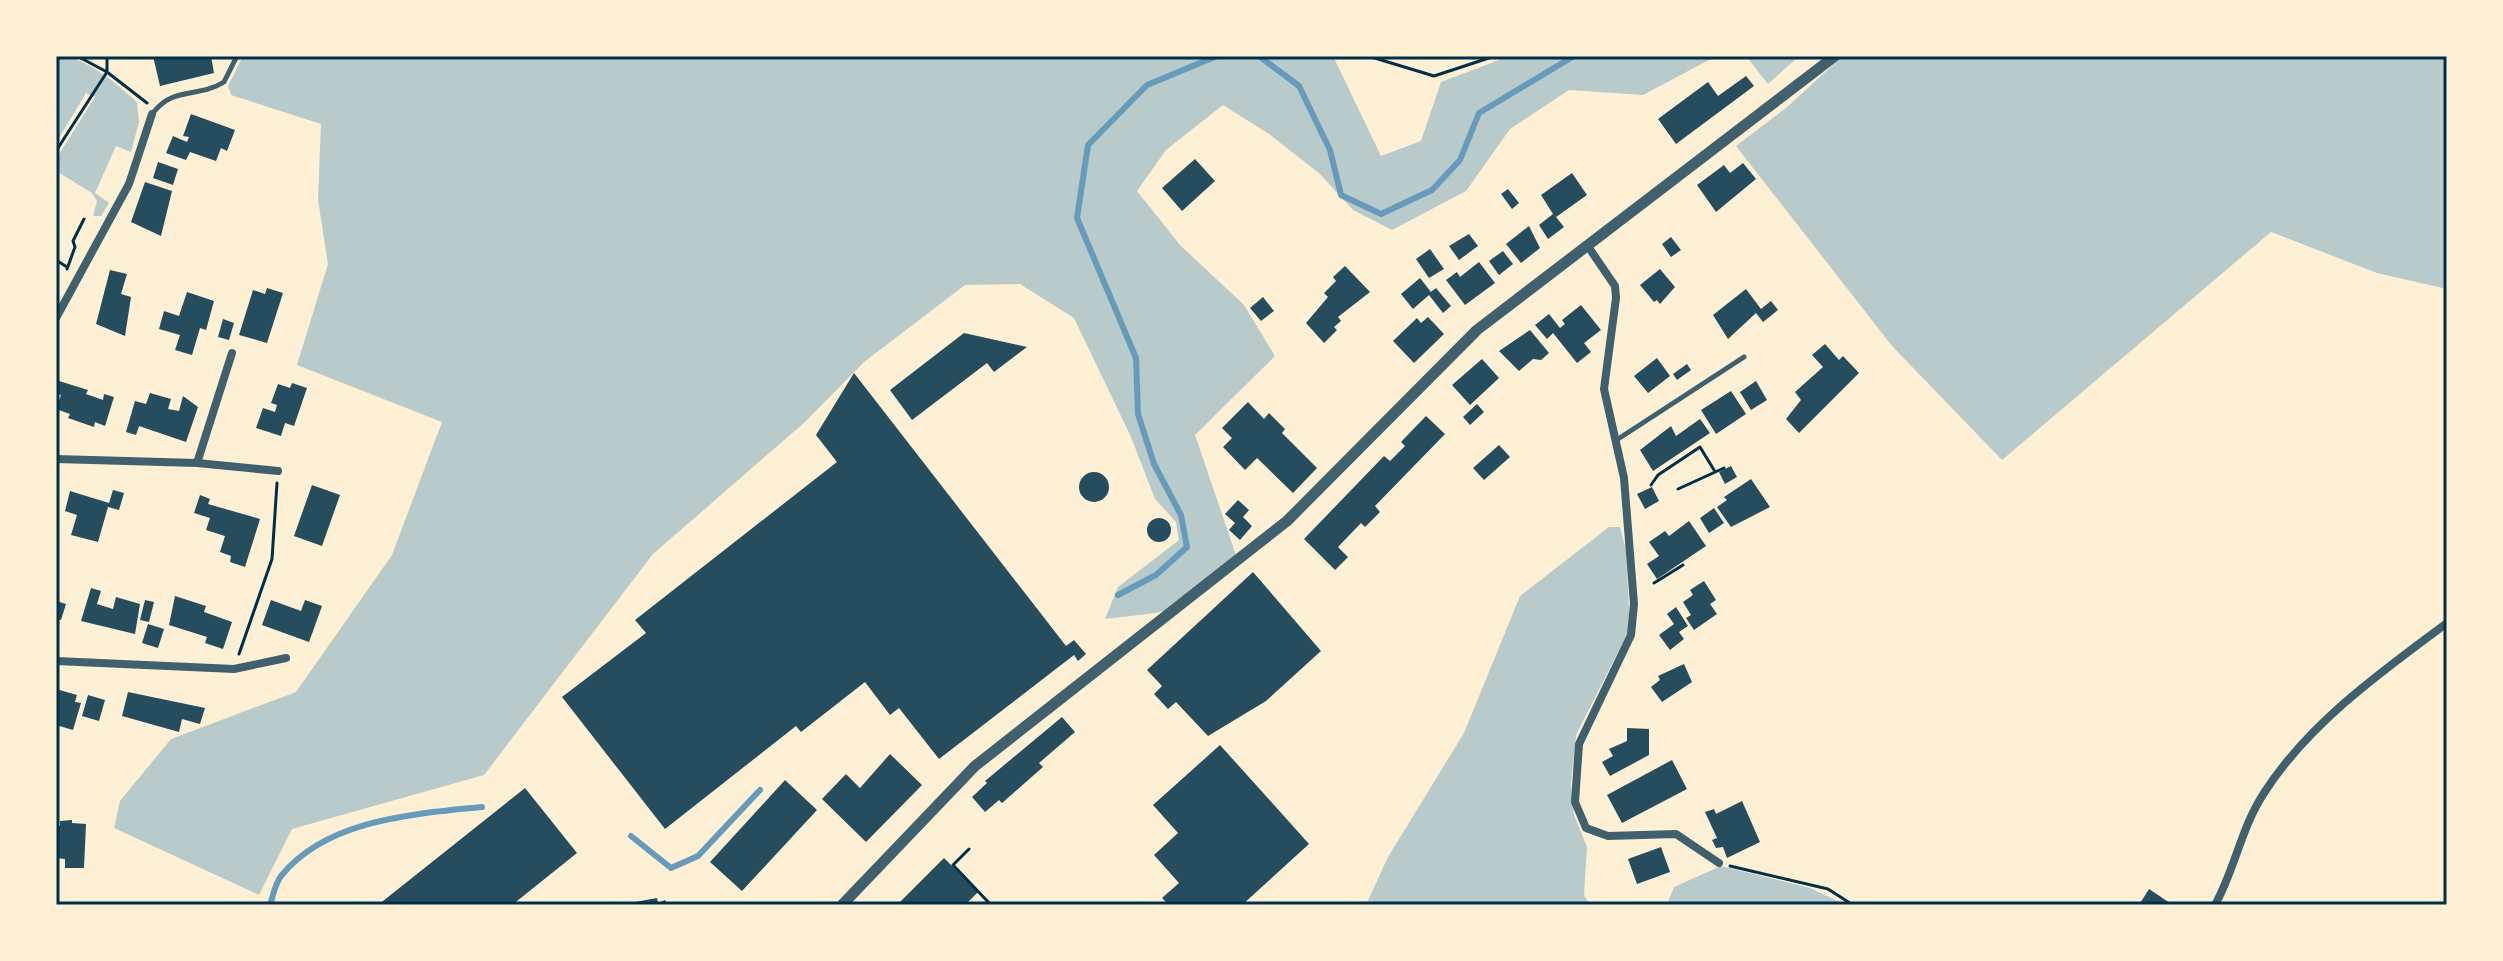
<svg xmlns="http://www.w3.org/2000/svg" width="2503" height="961" font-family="'Open Sans',sans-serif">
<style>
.green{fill:#b9caca}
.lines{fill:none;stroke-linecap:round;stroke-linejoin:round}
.stream{stroke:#669bbc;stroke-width:6}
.building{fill:#264d5e}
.path{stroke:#003049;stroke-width:3}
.service{stroke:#3f606c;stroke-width:5}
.minor{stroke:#3f606c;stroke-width:8}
.tertiary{stroke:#3f606c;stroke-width:11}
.neatline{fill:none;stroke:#003049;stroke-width:3}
</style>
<rect width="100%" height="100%" fill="#fdf0d5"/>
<path class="green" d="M56,56C86,56 115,83 137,102L139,122L131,152L116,146L95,193L109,203L101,216H93L97,201L92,193L56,171V159L95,97L86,93L56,143Z
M243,56H1333L1381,156L1421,141L1441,82L1510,56H1733L1709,60L1643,95L1569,90L1510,129L1466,191L1392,230L1353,210L1320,174L1269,134L1223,105L1166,150L1137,191L1180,245L1244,305L1275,356L1195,435L1238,561L1182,605L1156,613L1105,619L1118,587L1179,540L1176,522L1155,499L1131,437L1074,318L1020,284L965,285L864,362L805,422L653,554L484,775L292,829L259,895L114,828L120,801L171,739L296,692L392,555L442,422L297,365L328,264L318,200L321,124L231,95L228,86Z
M1746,56H1799L1768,84Z
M1843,56H2447V289L2377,273L2271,232L2002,460L1892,346L1736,146L1786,108Z
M1609,527H1620L1626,551L1630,628L1576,735L1571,784L1574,815L1587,847L1584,895L1590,905H1366L1388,857L1464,733L1520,596Z
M1721,866L1810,888L1846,905H1667L1674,887Z"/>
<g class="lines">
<path class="stream" d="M1259,56L1299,86L1330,150L1341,195L1381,214L1432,190L1460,160L1479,113L1574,56
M1118,595L1156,575L1187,547L1181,515L1154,464L1138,414L1136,358L1077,218L1088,145L1147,85L1217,56H1235
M631,836L671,868L698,856L760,790
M270,905C273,896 275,884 281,876C327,819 414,814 482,807"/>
</g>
<path class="building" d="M153,56H211L214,73L160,86Z
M1746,76L1754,86L1676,144L1658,119L1708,82L1718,96Z
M191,114L235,130L227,151L221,148L216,161L190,152L186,160L166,153L173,136L187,142L189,137L183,136Z
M1195,159L1215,181L1182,211L1162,188Z
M158,162L178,169L173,185L153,178Z
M1743,163L1756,179L1716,212L1697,185L1724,165L1730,173Z
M1572,173L1587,195L1556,217L1564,227L1548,239L1539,225L1553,214L1541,195Z
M145,182L172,191L161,236L131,222Z
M1508,189L1519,203L1512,209L1501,194Z
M1529,226L1540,248L1521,263L1506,244Z
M1469,234L1478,246L1459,260L1449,246Z
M1671,237L1681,250L1671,257L1662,244Z
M1430,249L1444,269L1429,278L1416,259Z
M1503,251L1513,264L1499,275L1489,261Z
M1479,262L1495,283L1465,305L1446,280L1457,272L1460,277Z
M1345,266L1370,292L1338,317L1341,321L1334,327L1337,330L1324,343L1306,323L1328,297L1324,293L1336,281L1333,277Z
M1660,269L1675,287L1660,304L1657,300L1654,302L1640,285Z
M110,270L127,274L121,294L131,297L125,336L96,324Z
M1420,278L1431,292L1436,288L1451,306L1443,313L1429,295L1413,309L1401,294Z
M267,288L283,293L267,343L239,335L253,290L265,294Z
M1746,289L1761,309L1771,301L1778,310L1763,322L1756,313L1728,339L1713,315Z
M187,292L214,301L206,330L200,328L192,355L175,350L180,335L159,329L164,311L179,316Z
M1263,297L1274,311L1261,321L1250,308Z
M1581,305L1601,330L1584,343L1591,352L1577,363L1553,333L1547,339L1535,325L1549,314L1560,328L1565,324L1562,320Z
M1428,317L1444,334L1414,363L1393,341L1417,318L1421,323Z
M223,319L234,323L229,340L218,337Z
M1530,330L1549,353L1541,360L1533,359L1519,371L1499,351Z
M964,333L1027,347L994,372L987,363L912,420L890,390Z
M1825,344L1839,360L1843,356L1859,373L1799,433L1786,419L1801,400L1795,392L1823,367L1812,355Z
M1657,358L1670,376L1648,393L1634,376Z
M1482,359L1499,378L1470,405L1452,385Z
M1687,364L1691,370L1677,380L1673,374Z
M854,373L1066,646L1074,640L1086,654L1078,661L1074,655L939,759L899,708L890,715L865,682L801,732L796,726L665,829L562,697L646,633L635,620L837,462L816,435Z
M59,381L88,390L86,394L103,400L104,394L114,397L105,426L95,422L94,427L68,418L70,414L56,409L61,395L56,393Z
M1756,381L1767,400L1751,410L1740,392Z
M292,383L307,388L294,426L285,423L281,436L256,428L263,408L275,412L277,405L271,403L278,384L290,388Z
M1731,391L1746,414L1716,434L1701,410Z
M150,393L171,399L168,409L179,411L183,396L198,407L186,442L139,426L136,435L126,432L135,401L146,404Z
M1248,402L1264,419L1269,413L1285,429L1282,433L1317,468L1293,493L1257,458L1245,470L1223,447L1232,438L1222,428Z
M1477,404L1484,412L1470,425L1463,417Z
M1426,416L1445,434L1375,506L1380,512L1365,527L1361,523L1338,547L1348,557L1335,570L1304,539L1384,456L1390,461L1405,446L1401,442Z
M1700,419L1710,433L1653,471L1640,450L1671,426L1676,436Z
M1499,445L1510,457L1484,480L1473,468Z
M1731,466L1737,477L1725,484L1719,472Z
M1079 487a15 15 0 1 1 30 0a15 15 0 1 1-30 0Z
M1751,479L1770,507L1731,527L1717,507L1727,500L1724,497Z
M312,485L340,495L322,546L294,536Z
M1652,487L1659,501L1645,509L1637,494Z
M113,490L124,493L119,510L108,507L98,542L71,535L77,515L65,511L70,491L109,503Z
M200,495L210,499L208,504L260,519L245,567L230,562L231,556L220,552L225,536L206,530L210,518L194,513Z
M1238,500L1249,510L1243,517L1252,526L1240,540L1229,530L1235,523L1225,514Z
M1714,508L1724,523L1709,533L1700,518Z
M1147 530a12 12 0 1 1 24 0a12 12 0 1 1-24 0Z
M1689,521L1706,546L1657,579L1647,564L1659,556L1649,542L1665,531L1669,536Z
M1253,572L1321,651L1266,701L1208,736L1176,702L1168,709L1154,694L1162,686L1147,670Z
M1704,581L1716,600L1710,604L1717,614L1694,630L1686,618L1691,615L1683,602L1693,595L1690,590Z
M91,588L101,591L97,604L113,609L116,597L140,604L135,634L81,621Z
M175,596L206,606L204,612L232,622L223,649L205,643L207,637L169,625Z
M145,600L154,602L149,622L140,620Z
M271,600L301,611L305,600L322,606L309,642L262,625Z
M56,601L66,604L61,620L56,619Z
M1676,607L1688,626L1679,632L1684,639L1670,650L1659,635L1674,624L1667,614Z
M148,624L164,629L158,648L142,643Z
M1684,664L1692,682L1662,702L1651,687L1660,680L1658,676Z
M56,689L77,695L75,702L81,703L73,730L56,725Z
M128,692L205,708L200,724L182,719L179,732L122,716Z
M88,695L105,700L99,721L82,716Z
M1062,717L1075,732L1039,763L1043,767L1002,803L999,800L985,812L972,797L987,783L985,781Z
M1627,728L1649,729V755L1610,776L1602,762L1613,756L1609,749L1627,741Z
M1220,745L1309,844L1242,905H1169L1162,898L1179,883L1154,855L1178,833L1153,805Z
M890,754L922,785L866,842L822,799L846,774L860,788Z
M1672,760L1687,789L1622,823L1607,795Z
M785,780L817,810L742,891L710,862Z
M525,788L577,853L512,905H378Z
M1742,801L1760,842L1727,858L1723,847L1716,848L1712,840L1717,838L1705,812L1714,809L1716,814Z
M72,820V823L86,824L84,868H65V859L56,858V826H60V821Z
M1661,847L1670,872L1637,884L1628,859Z
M944,858L978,892L965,905H897Z
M2149,889L2173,905H2139Z
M657,898L658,903L665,900L668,905H635V902Z"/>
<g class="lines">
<path class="path" d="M77,56L107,72L147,103
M1368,56L1434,76L1495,56
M56,151L107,72V56
M56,260L67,267
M67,269L75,247L73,241L84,219
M1651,485L1658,475L1700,447L1714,470
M1678,489L1724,468
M1654,583L1683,565
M239,654L272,559L277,483
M969,849L953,865L991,905
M1730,866L1828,889L1853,905"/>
<path class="service" d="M152,114C174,85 197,99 224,82L237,56
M1615,441L1744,357"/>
<path class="minor" d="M1587,245L1615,286L1616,298L1604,389L1624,478L1634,604L1631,635L1579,744L1575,802L1586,828L1608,836L1676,834L1719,863
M56,318L129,184L152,114
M56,459L197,463L278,471
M197,463L232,353
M56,661L234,669L286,658
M2215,905C2235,869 2241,828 2264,793C2308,724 2382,671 2447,623"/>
<path class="tertiary" d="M842,905L975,766L1287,521L1477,330L1835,56"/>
</g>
<rect width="2503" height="961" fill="none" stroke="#fdf0d5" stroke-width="116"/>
<rect x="58" y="58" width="2387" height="845" class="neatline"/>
</svg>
